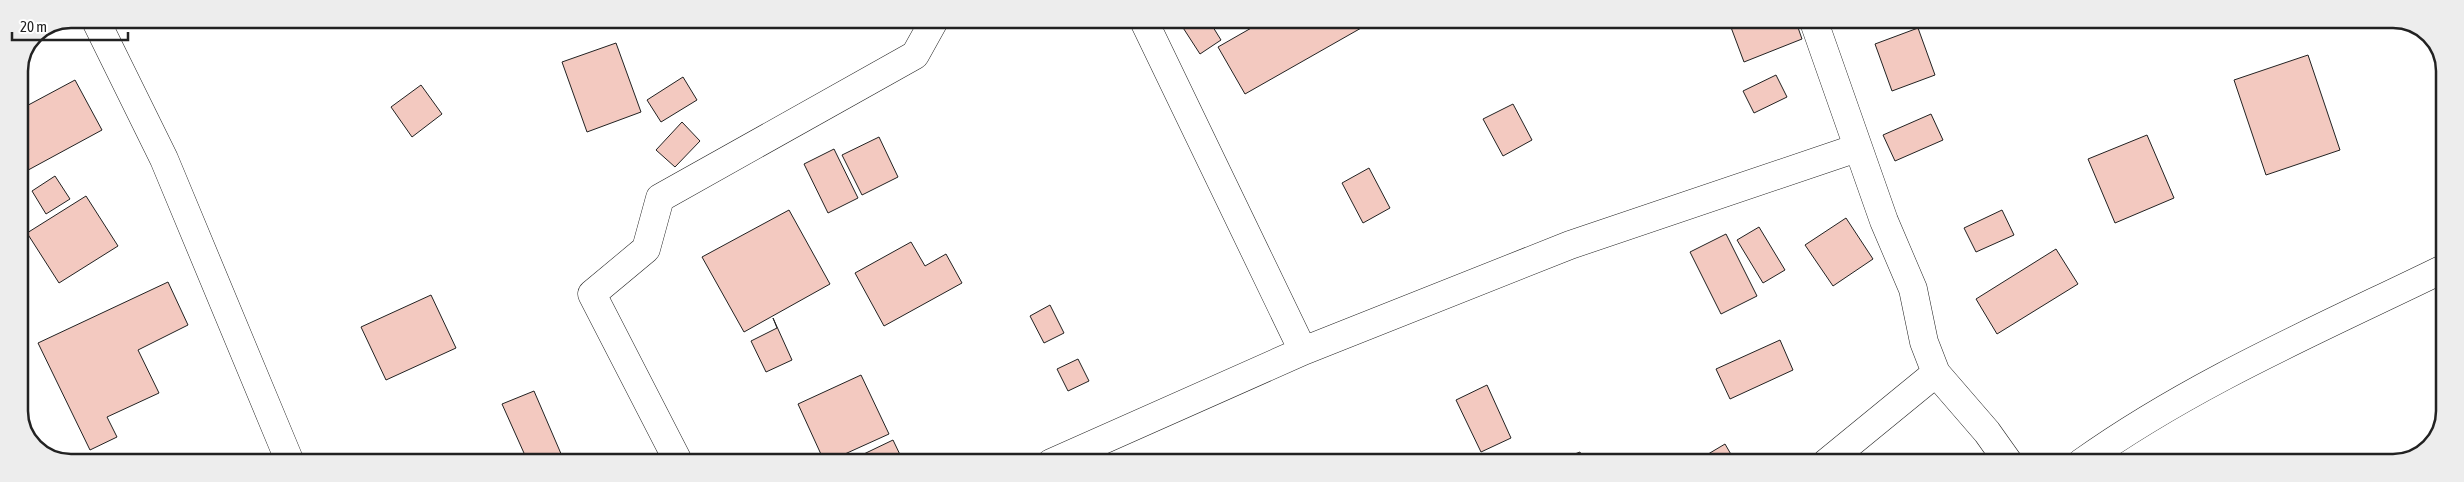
<svg xmlns="http://www.w3.org/2000/svg" width="2464" height="482" font-family="'Asap Condensed',sans-serif">
<style>
.building{fill:#f3c9c0;stroke:#222}
.lines{fill:none;stroke-linecap:round;stroke-linejoin:round}
.minor-casing{stroke:#222;stroke-width:29}
.minor{stroke:#fff;stroke-width:28}
.rim{fill:none;stroke:#222;stroke-width:2.5}
</style>
<rect width="100%" height="100%" fill="#fff"/>
<path class="building" d="M1208,19L1221,40L1200,54L1178,20Z
M1267,19H1377L1245,94L1218,47Z
M1735,19H1795L1802,39L1744,62L1729,22Z
M1918,28L1935,75L1892,91L1875,44Z
M616,43L641,112L587,132L562,62Z
M2308,55L2340,150L2266,175L2234,80Z
M1776,75L1787,97L1754,113L1743,91Z
M683,77L697,100L661,122L647,100Z
M75,80L102,130L19,175V110Z
M421,85L442,114L412,137L391,107Z
M1513,104L1532,140L1503,156L1483,119Z
M1931,114L1943,140L1895,161L1883,135Z
M682,122L700,141L675,167L656,150Z
M2147,135L2174,198L2115,223L2088,159Z
M879,137L898,177L862,195L842,155Z
M834,149L858,198L828,213L804,164Z
M1369,168L1390,208L1363,223L1342,183Z
M55,176L70,199L46,214L32,191Z
M86,196L118,246L59,283L27,233Z
M789,210L830,284L744,332L702,257Z
M2002,210L2014,235L1976,252L1964,228Z
M1846,218L1873,259L1833,286L1805,245Z
M1759,227L1785,270L1763,283L1737,240Z
M1726,234L1757,296L1721,314L1690,252Z
M911,242L925,266L946,254L962,283L884,326L855,273Z
M2056,249L2078,284L1997,334L1976,299Z
M168,282L188,325L138,350L159,393L107,417L117,437L90,450L38,343Z
M431,295L456,348L386,380L361,327Z
M1050,305L1064,333L1044,343L1030,316Z
M773,318L792,360L766,372L751,341L777,328Z
M1780,340L1793,370L1730,399L1716,369Z
M1078,359L1089,381L1068,391L1057,369Z
M861,375L889,434L825,463L798,404Z
M1487,385L1511,438L1481,452L1456,400Z
M534,391L565,463L528,462L502,404Z
M893,440L904,463H845Z
M1725,444L1736,463H1693Z
M1580,452L1584,463H1551Z"/>
<g class="lines">
<defs>
<path id="minor" d="M95,19L164,159L290,462
M1143,19L1303,351
M1813,19L1884,221L1913,289L1924,342L1936,373L1987,432L2009,463
M679,463L592,294L646,249L660,198L915,55L935,19
M1051,463L1303,351L1570,245L1857,148
M1826,463L1936,373
M2081,463C2193,383 2322,328 2445,268"/>
</defs>
<use href="#minor" class="minor-casing"/>
<use href="#minor" class="minor"/>
</g>
<path d="M0 0H2464V482H0ZM71 28H2393A43 43 0 0 1 2436 71V411A43 43 0 0 1 2393 454H71A43 43 0 0 1 28 411V71A43 43 0 0 1 71 28Z" fill="#ededed" fill-rule="evenodd"/>
<path class="rim" d="M71 28H2393A43 43 0 0 1 2436 71V411A43 43 0 0 1 2393 454H71A43 43 0 0 1 28 411V71A43 43 0 0 1 71 28Z"/>
<path d="M12 32v8h116v-8" fill="none" stroke="#222222" stroke-width="2.5"/>
<text x="20" y="32" font-size="15" fill="#222222" stroke="#ffffff" stroke-width="4" paint-order="stroke">20 m</text>
</svg>
